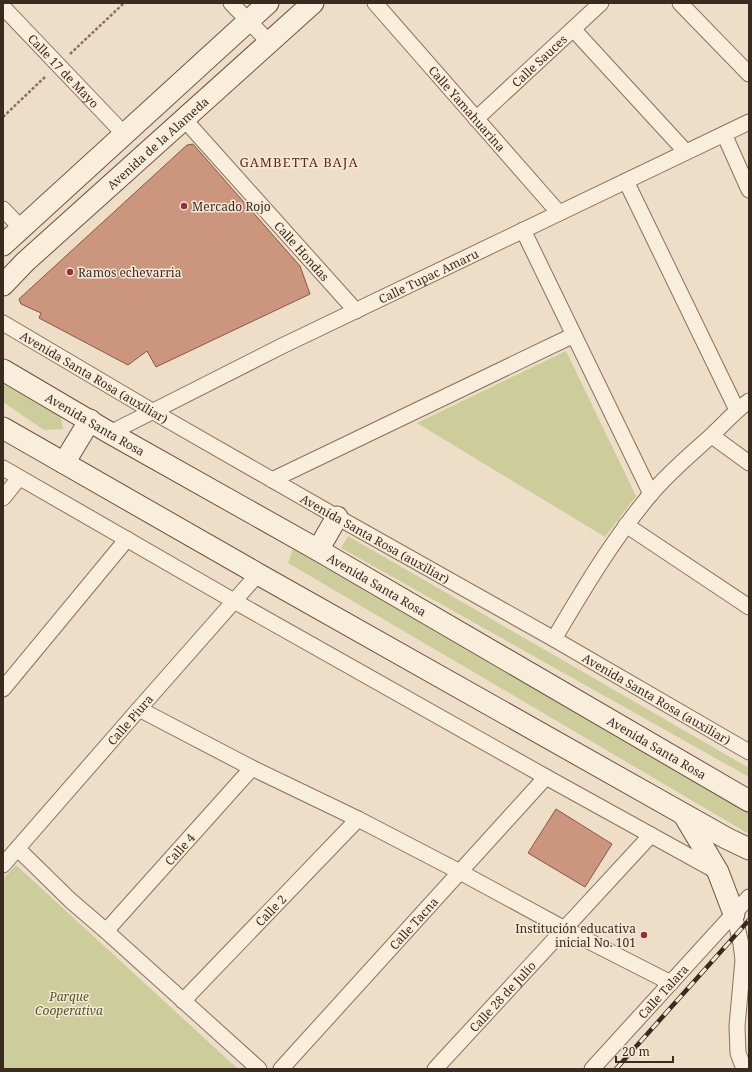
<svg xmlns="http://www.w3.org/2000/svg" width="752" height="1072" font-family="'Noto Serif',serif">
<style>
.green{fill:#cdcd9b}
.building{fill:#cc957e;stroke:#8a5643}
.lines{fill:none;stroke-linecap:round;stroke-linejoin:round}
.street-casing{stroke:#8b705d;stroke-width:17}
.secondary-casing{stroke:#6d5140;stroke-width:23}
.path{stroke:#8b705d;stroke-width:2.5;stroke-dasharray:3 2;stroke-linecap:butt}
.street{stroke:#f9eddb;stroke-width:15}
.secondary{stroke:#f9eddb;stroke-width:21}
.rail-casing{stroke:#3b2a20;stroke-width:4.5}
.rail{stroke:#f6e9d7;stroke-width:3;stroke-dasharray:9;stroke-linecap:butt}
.poi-dot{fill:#992d3b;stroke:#f6e9d7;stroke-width:1.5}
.labels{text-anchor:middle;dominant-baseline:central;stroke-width:3;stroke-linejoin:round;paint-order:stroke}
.street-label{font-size:12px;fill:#3b2a20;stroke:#f6e9d7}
.poi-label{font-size:12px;fill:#3b2a20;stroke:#f6e9d7;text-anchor:start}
.park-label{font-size:12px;font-style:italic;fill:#515727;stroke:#f6e9d7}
.neighbourhood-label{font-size:13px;letter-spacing:1px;fill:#672620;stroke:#f6e9d7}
</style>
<rect width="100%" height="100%" fill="#eedec8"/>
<path class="green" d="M566,351L636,496L605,537L417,423Z
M3,383L60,412L63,429L44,430L3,402Z
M348,536L749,768V777L341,548Z
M293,549L749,811V834L288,563Z
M16,865L238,1069H3V879Z"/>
<path class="building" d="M193,144L300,266L310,294L156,367L147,351L128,365L39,318L41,313L21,304L19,299L187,145Z
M556,809L612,844L585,887L528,853Z"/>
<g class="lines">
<defs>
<g id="street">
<path d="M231,3L270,43"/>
<path id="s1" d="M375,3L559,213"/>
<path d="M680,3L749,74"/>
<path id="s2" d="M3,7L125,135"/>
<path d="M573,29L686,152"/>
<path id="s3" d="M184,119L356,311"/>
<path id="s4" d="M476,119L601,3"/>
<path d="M724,134L749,190"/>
<path d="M626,181L737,410"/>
<path d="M3,209L22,229"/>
<path d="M523,230L651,494"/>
<path id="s5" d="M3,323L152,411L337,517L554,639L749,752"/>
<path id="s6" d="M110,433L282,346L749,122"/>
<path d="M712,436L749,463"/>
<path d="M3,468L234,601L546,777L716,871"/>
<path d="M272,480L574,335"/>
<path d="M3,498L19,478"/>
<path d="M626,525L749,607"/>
<path d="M554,639C583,590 613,539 650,495C668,473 690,455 711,436C724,424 735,411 749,401"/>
<path d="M3,689L127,539"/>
<path d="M139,709L252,768L358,819L460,872L565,929L671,983"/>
<path d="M18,849L70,900L106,931L259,1069"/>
<path id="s7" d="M3,865L139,709L258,574"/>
<path d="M734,914L741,944L743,960L737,1026L738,1053L744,1069"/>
<path id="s8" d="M106,931L252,768"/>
<path id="s9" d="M183,1001L358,819"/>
<path id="s10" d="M281,1069L546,777"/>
<path id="s11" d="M435,1069L651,835"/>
<path id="s12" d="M592,1069L749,897"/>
</g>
<g id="secondary">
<path d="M3,245L268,3"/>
<path id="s13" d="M3,285L25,262L313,3"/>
<path id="s14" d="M3,370L110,433L318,550L749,801"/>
<path d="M3,428L258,574L726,838L749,849"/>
<path d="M64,463L90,420"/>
<path d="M318,550L337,517"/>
<path d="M684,815L718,872L734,914"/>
</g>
</defs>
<use href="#street" class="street-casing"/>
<use href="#secondary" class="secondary-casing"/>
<path class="path" d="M70,54L124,3
M3,117L46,76"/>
<use href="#street" class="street"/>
<use href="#secondary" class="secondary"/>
<defs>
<path id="rail" d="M616,1069L749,920"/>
</defs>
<use href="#rail" class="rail-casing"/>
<use href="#rail" class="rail"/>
</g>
<g class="poi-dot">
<circle cx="184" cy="206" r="4"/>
<circle cx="70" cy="272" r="4"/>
<circle cx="644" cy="935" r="4"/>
</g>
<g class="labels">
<g class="street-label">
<text stroke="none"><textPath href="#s4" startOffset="86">Calle Sauces</textPath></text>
<text stroke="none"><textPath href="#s2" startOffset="88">Calle 17 de Mayo</textPath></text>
<text stroke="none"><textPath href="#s1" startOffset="140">Calle Yamahuarina</textPath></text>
<text stroke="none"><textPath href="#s13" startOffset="210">Avenida de la Alameda</textPath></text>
<text stroke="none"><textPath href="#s3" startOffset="177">Calle Hondas</textPath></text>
<text stroke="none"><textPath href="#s6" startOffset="355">Calle Tupac Amaru</textPath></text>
<text stroke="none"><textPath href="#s5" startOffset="106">Avenida Santa Rosa (auxiliar)</textPath></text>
<text stroke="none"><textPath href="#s14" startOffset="107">Avenida Santa Rosa</textPath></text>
<text stroke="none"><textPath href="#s5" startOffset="430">Avenida Santa Rosa (auxiliar)</textPath></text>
<text stroke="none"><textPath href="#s14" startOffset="431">Avenida Santa Rosa</textPath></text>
<text stroke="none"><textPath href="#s5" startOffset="754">Avenida Santa Rosa (auxiliar)</textPath></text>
<text stroke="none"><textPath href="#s7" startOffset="193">Calle Piura</textPath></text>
<text stroke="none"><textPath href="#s14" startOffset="755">Avenida Santa Rosa</textPath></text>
<text stroke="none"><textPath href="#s8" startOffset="110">Calle 4</textPath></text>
<text stroke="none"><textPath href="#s9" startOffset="126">Calle 2</textPath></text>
<text stroke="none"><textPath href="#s10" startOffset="197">Calle Tacna</textPath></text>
<text stroke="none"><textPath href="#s12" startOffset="105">Calle Talara</textPath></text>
<text stroke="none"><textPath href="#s11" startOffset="99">Calle 28 de Julio</textPath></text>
</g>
<g class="poi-label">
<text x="192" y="206">Mercado Rojo</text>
<text x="78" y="272">Ramos echevarria</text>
<text x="636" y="928" text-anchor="end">Institución educativa<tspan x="636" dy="14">inicial No. 101</tspan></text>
</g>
<g class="park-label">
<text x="69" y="996">Parque<tspan x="69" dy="14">Cooperativa</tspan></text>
</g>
<g class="neighbourhood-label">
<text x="299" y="162">GAMBETTA BAJA</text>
</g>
</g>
<rect width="752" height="1072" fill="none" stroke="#3b2a20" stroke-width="8"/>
<path d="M616 1056v6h57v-6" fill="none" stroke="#3b2a20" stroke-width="2"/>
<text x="622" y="1056" font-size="12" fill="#3b2a20" stroke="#f6e9d7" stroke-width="3" paint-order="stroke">20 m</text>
</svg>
